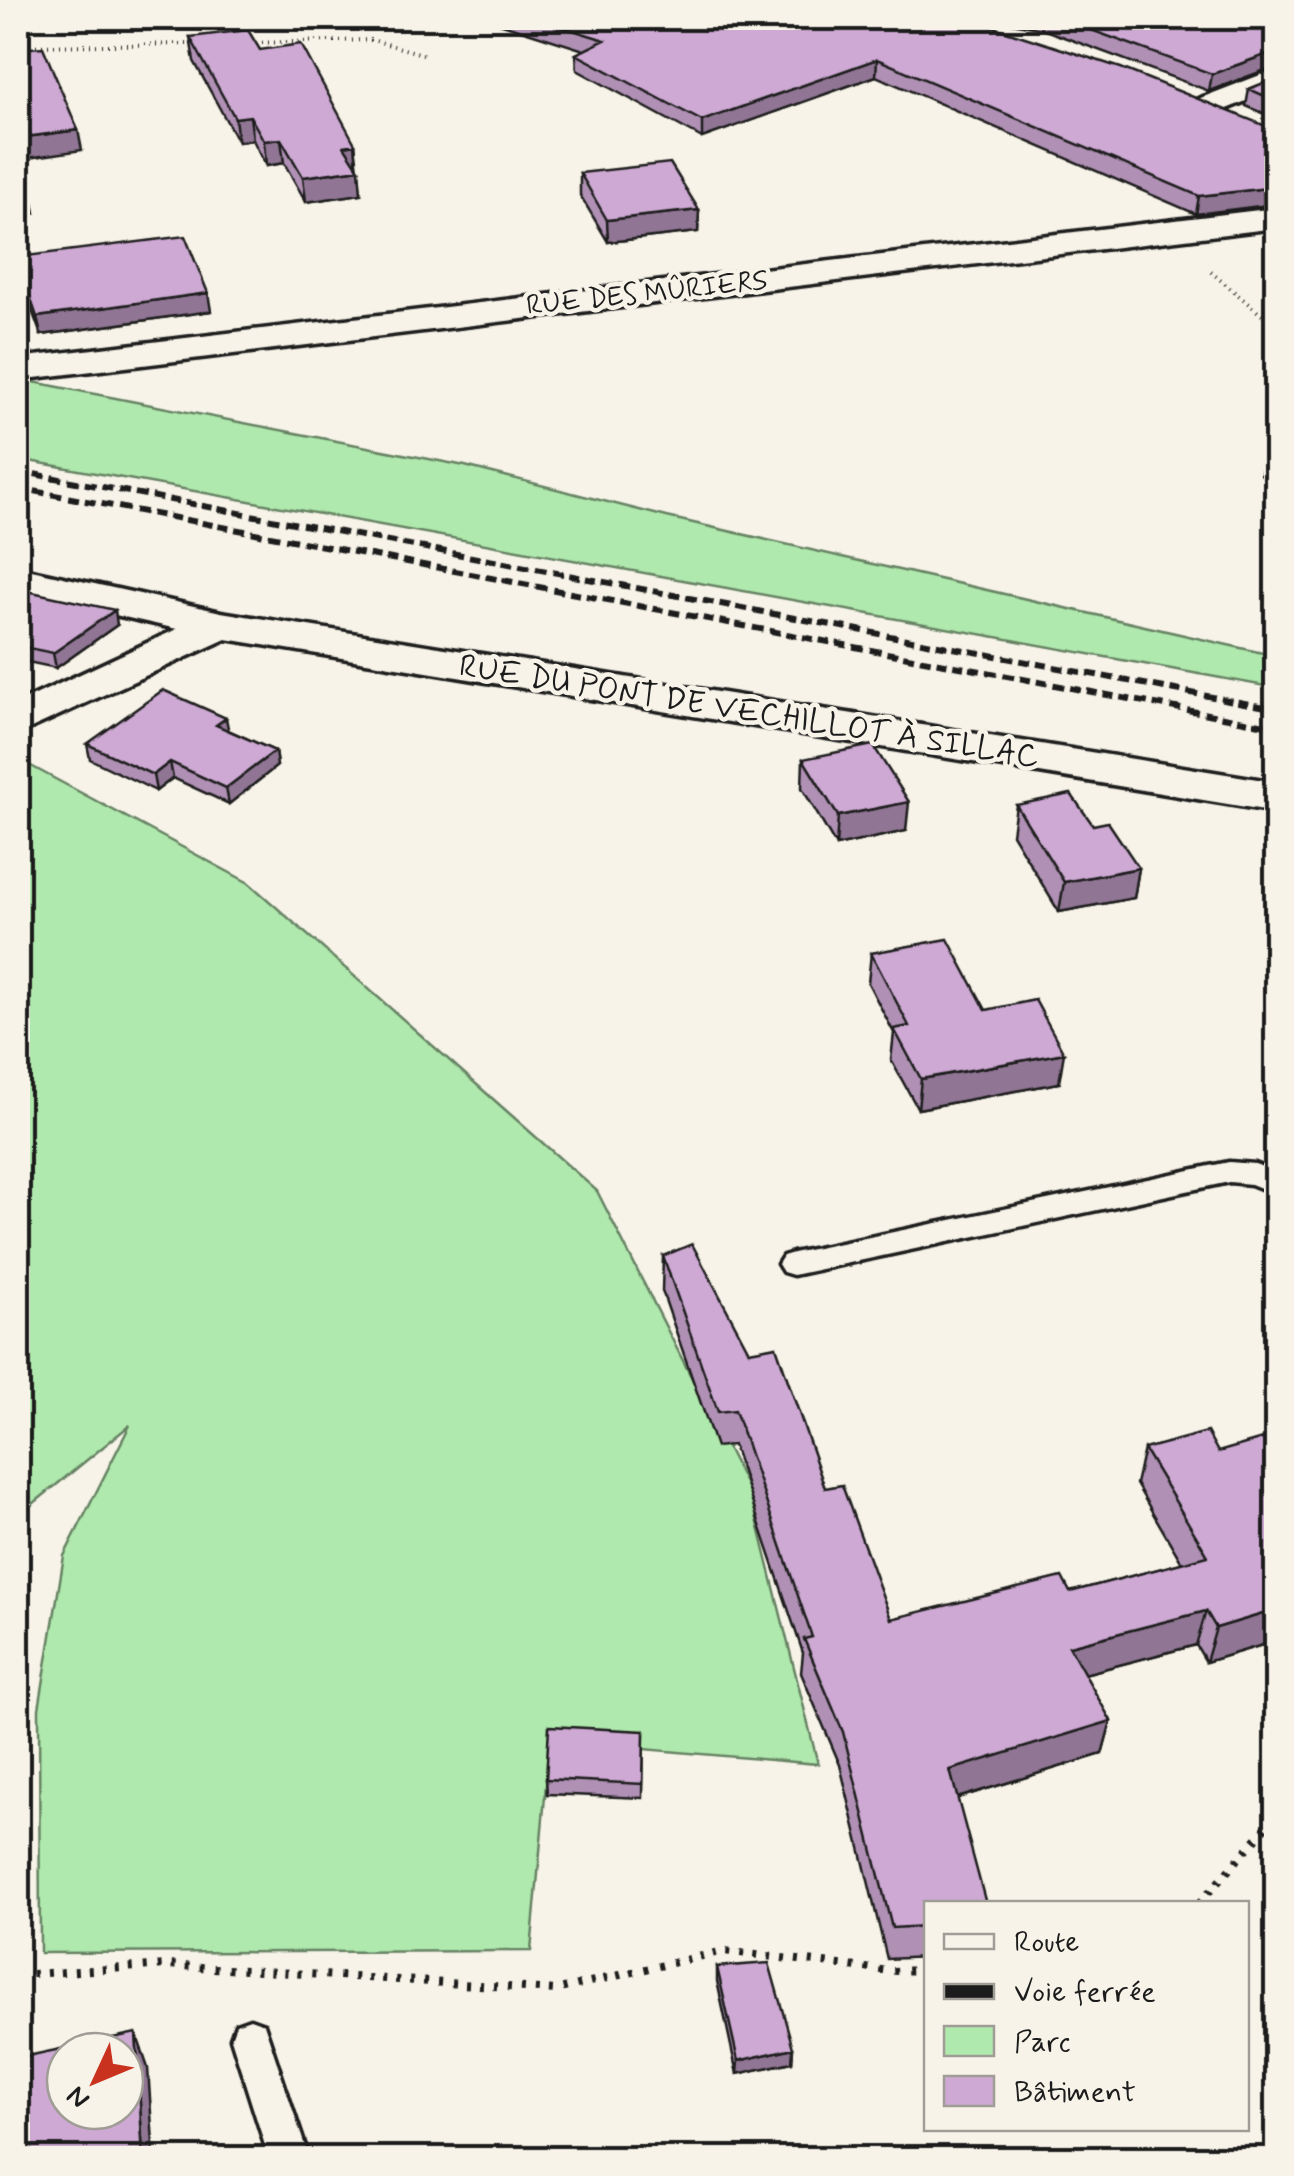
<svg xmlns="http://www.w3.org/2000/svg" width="1294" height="2176" font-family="Mynerve,sans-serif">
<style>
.green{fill:#afe9ad;stroke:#668264;stroke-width:2.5}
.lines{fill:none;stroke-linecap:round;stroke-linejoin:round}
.service-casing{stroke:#1c1c1c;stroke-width:7}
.minor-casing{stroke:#1c1c1c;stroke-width:7}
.path-far1{stroke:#1c1c1c;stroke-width:4;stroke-dasharray:1 5;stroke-linecap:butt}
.path{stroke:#1c1c1c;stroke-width:8;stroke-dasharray:4 10;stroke-linecap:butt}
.service{fill:#f7f3e8;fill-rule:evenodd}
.minor{fill:#f7f3e8;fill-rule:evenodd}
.rail{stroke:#1c1c1c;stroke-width:6;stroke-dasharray:11 6;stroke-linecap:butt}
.wall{fill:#b091b5;stroke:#1c1c1c;stroke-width:2.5}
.shaded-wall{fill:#907694;stroke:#1c1c1c;stroke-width:2.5}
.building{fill:#cda9d3;stroke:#1c1c1c;stroke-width:2.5;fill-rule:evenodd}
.labels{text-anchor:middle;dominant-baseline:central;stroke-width:9;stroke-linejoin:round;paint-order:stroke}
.far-street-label{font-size:28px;fill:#1c1c1c;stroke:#f7f3e8}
.street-label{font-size:32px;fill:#1c1c1c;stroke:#f7f3e8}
</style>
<rect width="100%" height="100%" fill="#f7f3e8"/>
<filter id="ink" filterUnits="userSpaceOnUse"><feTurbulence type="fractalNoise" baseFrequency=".01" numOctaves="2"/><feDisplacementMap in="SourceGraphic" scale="20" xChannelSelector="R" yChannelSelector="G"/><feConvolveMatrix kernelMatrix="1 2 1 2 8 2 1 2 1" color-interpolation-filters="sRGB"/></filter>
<g filter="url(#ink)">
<path class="green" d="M18,379L465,466L667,517L1276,656V688L18,459Z
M18,759L249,883L597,1191L751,1495L818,1764L550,1741L531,1951L40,1953L39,1709L64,1556L130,1425L18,1516Z"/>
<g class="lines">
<defs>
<path id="service" d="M1229,1162L1255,1164L1276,1172V1194L1251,1184L1229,1182L793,1275L783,1272L778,1264L783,1256L793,1253Z
M250,2019L264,2024L309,2158H269L231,2038L236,2024Z"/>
<path id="minor" d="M1276,69V89L1209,116L1193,106L1198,99Z
M1276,208V228L18,380V358Z
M18,567L221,612L1276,782V812L226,639L18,734V703L177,629L18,593Z"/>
</defs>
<use href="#service" class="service-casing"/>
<use href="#minor" class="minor-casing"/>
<path class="path-far1" d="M250,43L372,40L426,55
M18,46L197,44
M1211,272L1276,327"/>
<path class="path" d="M18,1712V1751
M1199,1904L1276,1816
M18,1975L167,1965L555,1990L724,1951L890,1971L926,1970"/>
<use href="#service" class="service"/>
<use href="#minor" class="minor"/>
<path class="rail" d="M18,471L1276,709
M18,488L1276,727"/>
</g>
<path class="wall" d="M483,18H966L1276,130V206V204L1196,214L876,76L702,138L577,70L576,54L584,50Z
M987,18H1276V66L1209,91L1042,29Z
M190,37L260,50L355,144L361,194L306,202L284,163L266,166L253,140L238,142L194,61Z
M1276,78V119L1246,106L1249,89Z
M580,173L699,210L698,232L608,242L580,195Z
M18,257L211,311L41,335L19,275Z
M1276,453V489L1261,474L1265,455Z
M18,589L117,625L56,668L18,660Z
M228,730L275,751L277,766L229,804L173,778L156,791L90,759L87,744Z
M803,759L906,831L836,846L802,788Z
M1016,805L1093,825L1139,868L1134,898L1059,912L1012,834Z
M871,953L986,1010L1059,1083L918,1109L891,1060L894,1033L868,983Z
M663,1256L749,1351L825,1488L891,1619L1070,1592L1182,1563L1136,1484L1144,1449L1276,1641L1206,1662L1196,1645L1084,1674L1111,1721L1102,1754L958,1798L926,1904V1957L887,1959L840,1765L801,1673L803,1653L733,1445L716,1447L662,1291Z
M644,1731L643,1798L547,1794L546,1779Z
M717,1967L793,2048L792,2062L737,2074L717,1981Z"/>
<path class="shaded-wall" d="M1276,51V66L1209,91L1212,74Z
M877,59L876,76L702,138V121Z
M250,116L253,140L238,142L235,118Z
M78,130L82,150L21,159L18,138Z
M281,139L284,163L266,166L264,141Z
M355,144L357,169L344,146Z
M359,169L361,194L306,202L303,177Z
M1276,187V204L1196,214L1199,196Z
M31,192L35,213L18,215V193Z
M699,210L698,232L608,242L607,220Z
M208,293L211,311L41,335L37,317Z
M115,610L117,625L56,668L53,653Z
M226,718L229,733L216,725Z
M275,751L277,766L229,804L226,788Z
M170,762L173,778L156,791L153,775Z
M909,802L906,831L836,846L838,816Z
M1139,868L1134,898L1059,912L1064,882Z
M1064,1053L1059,1083L918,1109L921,1079Z
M1276,1610V1641L1206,1662L1216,1628Z
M1206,1611L1196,1645L1061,1680L1069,1646Z
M1111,1721L1102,1754L944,1802L950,1770Z
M136,2033L148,2068L154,2158H143Z
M793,2048L792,2062L737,2074L738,2061Z"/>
<path class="building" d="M533,18H966L1121,68L1276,130V187L1199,196L877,59L702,121L576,54L605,40Z
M1058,18H1276V51L1212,74Z
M248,30L260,50L301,44L355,144L344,146L359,169L303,177L281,139L264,141L250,116L235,118L190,37Z
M43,47L78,130L18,138V49Z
M1276,78V101L1249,89Z
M18,140L31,192L18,193Z
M670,163L699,210L607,220L580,173Z
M185,236L208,293L37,317L18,262V257Z
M1276,453V466L1265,455Z
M18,589L115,610L53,653L18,646Z
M163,690L226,718L216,725L275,751L226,788L170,762L153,775L87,744Z
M873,745L909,802L838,816L803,759Z
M1071,794L1093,825L1108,822L1139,868L1064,882L1016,805Z
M948,939L986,1010L1035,1000L1064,1053L921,1079L894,1029L909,1026L871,953Z
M692,1244L749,1351L776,1346L825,1488L842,1485L891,1619L1062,1577L1070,1592L1208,1556L1144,1449L1207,1432L1218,1452L1276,1435V1610L1216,1628L1206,1611L1069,1646L1111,1721L950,1770L986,1904H926V1926L892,1928L843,1732L804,1639L812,1637L735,1410L718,1412L663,1256Z
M549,1726L644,1731L643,1784L546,1779Z
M769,1963L793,2048L738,2061L717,1967Z
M136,2033L143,2158H18V2058ZM65,2051H125V2111H65Z"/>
</g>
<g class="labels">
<g class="far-street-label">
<text transform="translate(647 294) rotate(-6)">RUE DES MÛRIERS</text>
</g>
<g class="street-label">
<text transform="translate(749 712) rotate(9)">RUE DU PONT DE VECHILLOT À SILLAC</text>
</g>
</g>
<rect width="1294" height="2176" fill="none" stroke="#f7f3e8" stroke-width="60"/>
<rect x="30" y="30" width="1234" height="2116" fill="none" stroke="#1c1c1c" stroke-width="4" filter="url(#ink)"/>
<rect x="924" y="1901" width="325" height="230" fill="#f7f3e8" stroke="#9f9d96" stroke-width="2.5"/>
<rect x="944" y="1934" width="50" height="15" fill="#f7f3e8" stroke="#9f9d96" stroke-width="2.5"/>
<text x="1014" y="1951" font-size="30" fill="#1c1c1c">Route</text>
<rect x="944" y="1984" width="50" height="15" fill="#1c1c1c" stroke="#9f9d96" stroke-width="2.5"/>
<text x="1014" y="2001" font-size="30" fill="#1c1c1c">Voie ferrée</text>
<rect x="944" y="2026" width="50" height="30" fill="#afe9ad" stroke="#9f9d96" stroke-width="2.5"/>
<text x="1014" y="2051" font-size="30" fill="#1c1c1c">Parc</text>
<rect x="944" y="2076" width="50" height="30" fill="#cda9d3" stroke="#9f9d96" stroke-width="2.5"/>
<text x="1014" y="2101" font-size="30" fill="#1c1c1c">Bâtiment</text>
<g transform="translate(95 2081) rotate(226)"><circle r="48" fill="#f7f3e8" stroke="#9f9d96" stroke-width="2.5"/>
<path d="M0-8L18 38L0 25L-18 38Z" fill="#c8321e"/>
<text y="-15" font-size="28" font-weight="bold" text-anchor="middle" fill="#1c1c1c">N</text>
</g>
</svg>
